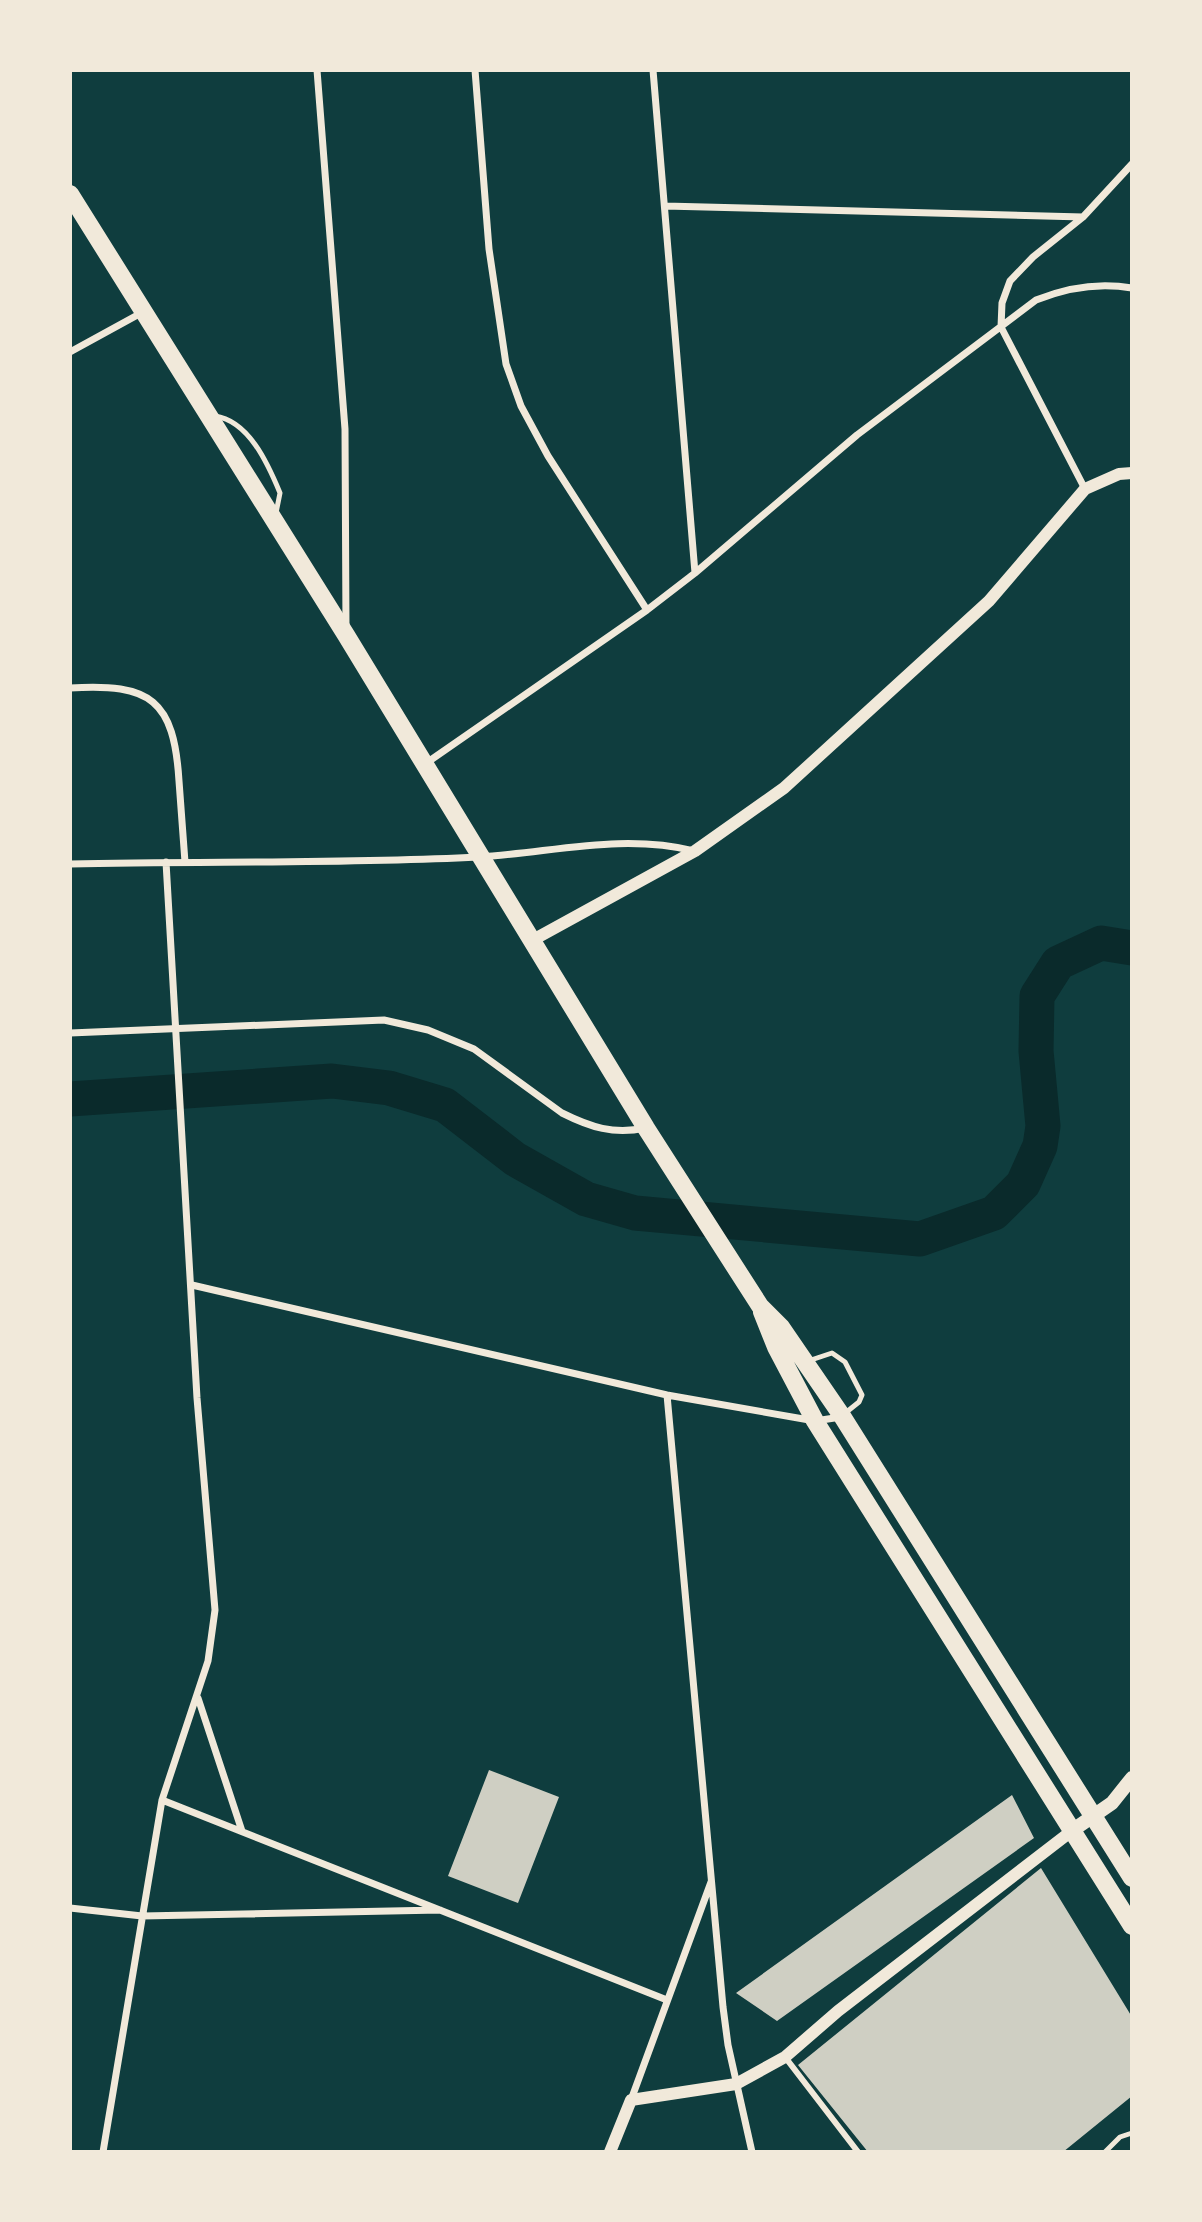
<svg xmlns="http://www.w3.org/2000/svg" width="1202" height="2222" font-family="'Titillium Web',sans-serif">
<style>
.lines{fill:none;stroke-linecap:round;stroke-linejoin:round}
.river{stroke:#0a2a2b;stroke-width:35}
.building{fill:#cfcfc3}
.service{stroke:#f1e9da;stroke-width:5}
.pedestrian{stroke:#f1e9da;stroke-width:6}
.minor{stroke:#f1e9da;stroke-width:7}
.tertiary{stroke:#f1e9da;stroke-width:12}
.secondary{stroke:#f1e9da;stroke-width:14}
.primary{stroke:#f1e9da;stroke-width:18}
</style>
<rect width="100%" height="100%" fill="#0f3d3e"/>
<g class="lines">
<path class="river" d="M70,1099L332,1081L389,1088L445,1105L515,1159L586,1199L635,1213L920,1239L994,1213L1023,1184L1040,1146L1043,1126L1036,1051L1037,996L1058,963L1101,943L1132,948"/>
</g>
<path class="building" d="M489,1770L559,1797L518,1903L448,1876Z
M1012,1795L1034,1838L777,2021L736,1993Z
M1041,1868L1132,2017V2096L1063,2152H868L798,2065Z"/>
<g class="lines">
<path class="service" d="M215,416C249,421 268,464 280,493L276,513
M808,1361L832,1353L845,1362L862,1395L859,1402L844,1414
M1105,2152L1120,2137L1132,2133"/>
<path class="pedestrian" d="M785,2057L858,2152"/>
<path class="minor" d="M317,70L345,429L346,628
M475,70L489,249L506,364L521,406L548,456L647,610
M665,206L1083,217
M70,352L143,312
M1085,489L1001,327L1002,303L1010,281L1033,257L1083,217L1132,164
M695,573L857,435L1036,300C1068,287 1098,282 1132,288
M70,688C151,683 174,700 179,781C181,808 183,835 185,862
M425,764L647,610L695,573L653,70
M70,864C206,861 343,864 478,857C551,853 621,833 694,851
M70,1033L384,1020L428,1030L474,1049L562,1113C590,1127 614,1135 645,1128
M192,1285L667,1395L815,1421L841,1417
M667,1395L723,2007L728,2045L752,2152
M198,1698L242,1831
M162,1800L667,2000
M70,1908L142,1916L440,1910
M631,2100L711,1882
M103,2152L162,1800L208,1661L215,1610L197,1398L166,862"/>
<path class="tertiary" d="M531,941L695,851L784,788L989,601L1085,489L1119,474L1132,473
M610,2152L631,2100L736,2084L785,2057L838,2011L1073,1830"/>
<path class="secondary" d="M1073,1830L1112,1803L1132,1778"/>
<path class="primary" d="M70,194L346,635L646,1128L760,1306L781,1327L842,1416L1132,1878
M762,1312L776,1347L815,1421L1132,1926"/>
</g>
<rect width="1202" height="2222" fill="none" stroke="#f1e9da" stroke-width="144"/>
</svg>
